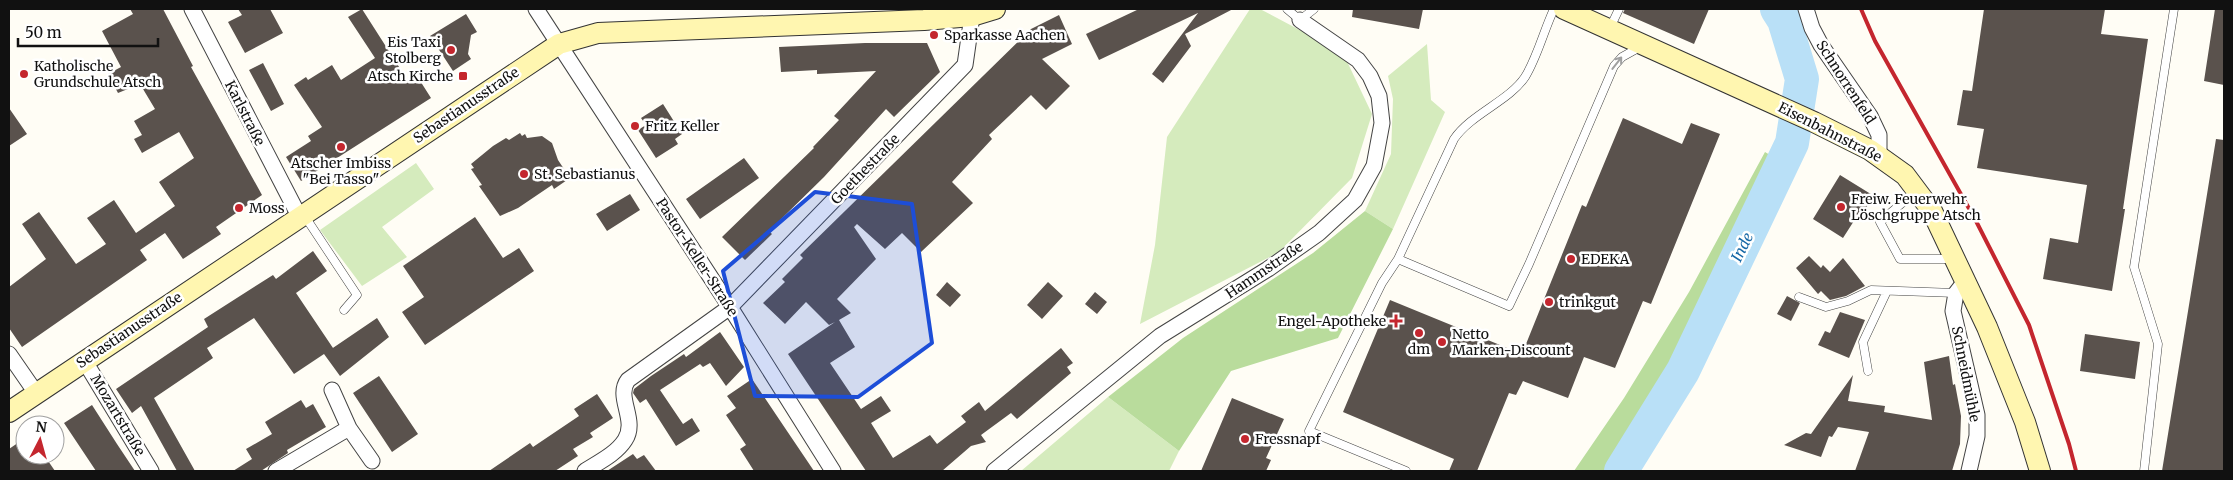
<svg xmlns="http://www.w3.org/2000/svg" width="2233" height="480" font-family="Merriweather,serif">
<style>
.green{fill:#d5ebbd}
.forest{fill:#b9dc9c}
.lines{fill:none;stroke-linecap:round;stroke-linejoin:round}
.river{stroke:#b9e0f7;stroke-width:34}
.building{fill:#5a524d}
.lane-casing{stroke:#444;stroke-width:9}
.street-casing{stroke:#444;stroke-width:17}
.secondary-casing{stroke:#333;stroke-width:22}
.lane{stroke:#fff;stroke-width:8}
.street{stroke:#fff;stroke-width:15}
.secondary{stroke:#fff6b0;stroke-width:20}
.rail{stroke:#c4262e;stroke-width:4}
.oneway{stroke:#a0a0a0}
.marked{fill:#1d4ed8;fill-opacity:0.2;stroke:#1d4ed8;stroke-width:4;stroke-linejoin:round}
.poi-dot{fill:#c4262e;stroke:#fff;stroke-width:2}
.labels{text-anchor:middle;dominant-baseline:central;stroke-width:5;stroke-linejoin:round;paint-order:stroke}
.poi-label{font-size:14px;fill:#111;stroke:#fff;text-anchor:start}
.street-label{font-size:14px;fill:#111;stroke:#fff}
.water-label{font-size:15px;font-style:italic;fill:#1768a6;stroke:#fff}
</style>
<rect width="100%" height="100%" fill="#fffdf5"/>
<path class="green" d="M1250,9H1260L1343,53L1372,114L1352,178L1279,252L1140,324L1155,245L1167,137Z
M1427,44L1431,100L1445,112L1393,229L1365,211L1391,154L1393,99L1388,76Z
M416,163L434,189L382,227L407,257L362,286L320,230Z
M1108,397L1179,451L1169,471H1021Z"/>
<path class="forest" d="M1765,152L1790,167L1758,224L1684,375L1630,471H1574L1624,398L1689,292Z
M1365,211L1393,229L1338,338L1231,371L1179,451L1108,397L1183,338L1313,253Z"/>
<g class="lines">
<path class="river" d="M1621,471L1683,371L1792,143L1802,79L1784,20L1777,9"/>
</g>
<path class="building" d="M130,9H163L193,66L191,67L262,195L216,227L221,234L183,259L165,233L140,250L147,260L22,347L9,328V287L46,259L22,224L39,212L76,264L106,244L87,218L114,200L136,233L175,206L159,182L194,158L179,132L142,153L134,139L142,135L134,121L155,109L140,84L118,93L108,74L121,67L102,31L133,14Z
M238,9H270L283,33L245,53L228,22L242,15Z
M362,9L408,81L417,76L431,98L301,181L286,157L311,141L308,136L322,127L294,85L306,77L308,80L332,65L341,80L375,58L348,17Z
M1139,9H1233L1185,34L1191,46L1163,83L1152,74L1198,13L1099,60L1086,34Z
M1353,9H1423L1419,29L1352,17Z
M1625,9H1709L1694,44L1623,13Z
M1984,9H2105L2101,34L2148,39L2123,209H2125L2112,291L2043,279L2050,238L2078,243L2087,185L1977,168L1984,129L1957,125L1963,90L1972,91Z
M2215,9H2224V85L2204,81Z
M466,14L477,32L471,35L468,54L471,59L453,71L430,36Z
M1059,15L1072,44L1042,59L1070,86L1046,110L1031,95L989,135L992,139L952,182L973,203L921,252L902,233L885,249L857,224L854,227L876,259L837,299L851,313L839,320L855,347L830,363L861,409L881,396L891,411L871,423L893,458L930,435L937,444L966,422L961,416L979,402L985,411L1061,348L1073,363L1067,367L1071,373L1017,419L1011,413L981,435L986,442L971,446L942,471H866L788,354L835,322L829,325L806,302L785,324L763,303L785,282L782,279L803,258L800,255L1031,29Z
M865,43H927L940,72L894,117L886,109L824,177L769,231L772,234L745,260L722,237L814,148L813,147L839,120L834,116L876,71L817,74V70L781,72L779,47Z
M263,63L284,104L271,111L249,70Z
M663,104L682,134L675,139L678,144L656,158L638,130L646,125L641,118Z
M9,108L27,134L9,146Z
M1623,118L1682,144L1691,123L1720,134L1651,304L1643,301L1615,368L1584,357L1568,398L1523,381L1516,395L1509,393L1477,471H1449L1454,459L1343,412L1390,300L1522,354L1582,205L1586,207Z
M520,133L522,136L525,134L527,138L542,136L552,143L558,160L570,178L554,189L552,185L518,208L500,216L479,186L482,185L471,169L474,168L471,164L493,146L506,138L509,140Z
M2216,139L2224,140V471H2162Z
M744,158L759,178L700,219L686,199Z
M1840,175L1874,196L1862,214L1859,213L1843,238L1813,219Z
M630,194L640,210L607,231L596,214Z
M475,217L503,258L519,248L534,271L425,345L402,312L424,297L403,266Z
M313,251L327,271L296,293L333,348L294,374L254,318L207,348L213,358L154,398L195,471H177L141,406L132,413L116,389L208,327L204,319L273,275L276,279Z
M1809,256L1821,268L1823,265L1830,272L1843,258L1865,286L1846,296L1830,300L1821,291L1818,294L1796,268Z
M947,282L961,295L950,307L936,295Z
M1048,282L1063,296L1042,319L1027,305Z
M1095,292L1107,302L1097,314L1085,304Z
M1787,296L1800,303L1791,321L1777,314Z
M1840,312L1865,320L1849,358L1818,345L1825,331L1830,333Z
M377,318L389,337L340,376L324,354Z
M720,332L744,367L726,386L710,363L703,367L700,364L660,390L683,424L692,418L700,431L676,446L646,399L640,403L633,393L634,389L651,376L684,354L686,357Z
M2085,334L2140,342L2135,379L2080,371Z
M1949,356L1953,385L1955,384L1961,416L1960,444L1952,471H1855L1869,432L1838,427L1832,437L1829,436L1821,457L1784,445L1806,433L1811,434L1853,375L1848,401L1885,406L1884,412L1932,420L1924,362Z
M379,376L418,434L392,452L353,393Z
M752,379L787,431L814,471H754L740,449L746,445L726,415L736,408L727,396Z
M597,394L613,418L590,433L593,437L573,449L578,456L555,471H489L530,443L533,447L579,416L574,409Z
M1232,398L1284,419L1266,458L1271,460L1266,471H1201Z
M301,400L306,408L313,404L326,427L287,450L288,453L261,471H233L252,459L246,449L272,434L265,422Z
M92,405L117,444L135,471H96L64,423Z
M25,438V455H44L55,471H9V449Z
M633,454L637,459L644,455L656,471H607Z"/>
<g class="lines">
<defs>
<path id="lane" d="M1287,9L1300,20L1314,9
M1609,30L1619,9
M1916,191L1880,222L1900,259H1954
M304,215L357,295L344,310
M1398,259L1509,306L1529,264L1614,66L1622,57L1640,47
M1799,297L1826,307L1848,301L1871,290L1956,293
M1868,371L1863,342L1887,291
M1406,471L1309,431L1382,283L1398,259L1454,139C1471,114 1509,101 1525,77C1537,58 1544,30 1554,9
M2144,471L2158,344L2134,267L2174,9"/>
<path id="street" d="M192,9L299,216
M536,9L730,307L833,471
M1806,9L1812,28L1821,45L1870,116L1879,135V156
M1966,280L1956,293L1953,311L1977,415V436L1969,471
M9,354L36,393
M84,360L151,471
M349,428L372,461
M276,471L349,428L332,390
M585,471C599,462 616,454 625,440C638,420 615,397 628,380L730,307L965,65L972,16
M994,471L1160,336L1268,269L1319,233L1355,200L1374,166L1382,123L1379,96L1370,76L1358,60L1300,20"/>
<path id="secondary" d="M1564,9L1814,122L1870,150L1905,175L1932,211L1987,327L2025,422L2040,471
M9,412L559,44L598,33L924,20L972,16L995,9"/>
</defs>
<use href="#lane" class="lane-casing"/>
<use href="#street" class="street-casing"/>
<use href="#secondary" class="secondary-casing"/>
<use href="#lane" class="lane"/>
<use href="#street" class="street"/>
<use href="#secondary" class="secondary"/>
<path class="rail" d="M1861,9L1875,41L1976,221L2029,325L2069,444L2076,471"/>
</g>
<defs><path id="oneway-shaft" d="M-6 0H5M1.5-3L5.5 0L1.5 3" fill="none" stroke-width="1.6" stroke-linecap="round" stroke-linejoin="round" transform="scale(1.25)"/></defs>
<use class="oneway" href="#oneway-shaft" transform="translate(1617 63) rotate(-52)"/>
<path class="marked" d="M815,192L912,204L932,343L858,397L755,396L723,271Z"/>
<g class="poi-dot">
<circle cx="934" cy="35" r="5"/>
<circle cx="451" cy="50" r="5"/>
<circle cx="24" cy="74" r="5"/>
<rect x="458" y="71" width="10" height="10" rx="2.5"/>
<circle cx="635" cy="126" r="5"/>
<circle cx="341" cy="147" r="5"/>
<circle cx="524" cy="174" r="5"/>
<circle cx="1841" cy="207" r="5"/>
<circle cx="239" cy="208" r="5"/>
<circle cx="1571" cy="259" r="5"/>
<circle cx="1549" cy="302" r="5"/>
<path d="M1393.5 313.5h5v5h5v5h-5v5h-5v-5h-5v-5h5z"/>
<circle cx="1419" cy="333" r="5"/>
<circle cx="1442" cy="342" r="5"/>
<circle cx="1245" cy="439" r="5"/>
</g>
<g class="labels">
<g class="poi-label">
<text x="944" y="35">Sparkasse Aachen</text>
<text x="441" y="42" text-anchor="end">Eis Taxi<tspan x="441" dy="16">Stolberg</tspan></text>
<text x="34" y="66">Katholische<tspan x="34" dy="16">Grundschule Atsch</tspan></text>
<text x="453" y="76" text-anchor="end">Atsch Kirche</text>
<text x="645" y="126">Fritz Keller</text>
<text x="341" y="163" text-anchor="middle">Atscher Imbiss<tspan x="341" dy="16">"Bei Tasso"</tspan></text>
<text x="534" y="174">St. Sebastianus</text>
<text x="1851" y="199">Freiw. Feuerwehr<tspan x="1851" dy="16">Löschgruppe Atsch</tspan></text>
<text x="249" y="208">Moss</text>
<text x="1581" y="259">EDEKA</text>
<text x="1559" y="302">trinkgut</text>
<text x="1386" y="321" text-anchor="end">Engel-Apotheke</text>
<text x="1452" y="334">Netto<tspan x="1452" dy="16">Marken-Discount</tspan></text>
<text x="1419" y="349" text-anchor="middle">dm</text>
<text x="1255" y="439">Fressnapf</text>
</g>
<g class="street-label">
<text transform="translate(1846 82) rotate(57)">Schnorrenfeld</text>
<text transform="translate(466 105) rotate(-34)">Sebastianusstraße</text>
<text transform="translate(245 113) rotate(63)">Karlstraße</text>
<text transform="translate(1830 132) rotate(27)">Eisenbahnstraße</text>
<text transform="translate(865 169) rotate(-46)">Goethestraße</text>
<text transform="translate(697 257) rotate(57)">Pastor-Keller-Straße</text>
<text transform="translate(1264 270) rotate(-34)">Hammstraße</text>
<text transform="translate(129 330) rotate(-34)">Sebastianusstraße</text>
<text transform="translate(1966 374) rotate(79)">Schneidmühle</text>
<text transform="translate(118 415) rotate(59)">Mozartstraße</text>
</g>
<g class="water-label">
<text transform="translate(1742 247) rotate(-64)">Inde</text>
</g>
</g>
<rect width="2233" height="480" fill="none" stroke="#111111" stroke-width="20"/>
<g transform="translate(40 440) rotate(6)"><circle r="24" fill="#ffffff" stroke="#a0a0a0"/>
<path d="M0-4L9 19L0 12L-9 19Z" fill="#c4262e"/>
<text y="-8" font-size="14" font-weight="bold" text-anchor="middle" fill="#111111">N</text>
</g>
<path d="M18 38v8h140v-8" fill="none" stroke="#111111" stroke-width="2.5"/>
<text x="25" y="38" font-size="15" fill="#111111" stroke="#ffffff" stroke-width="4" paint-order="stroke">50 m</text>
</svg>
